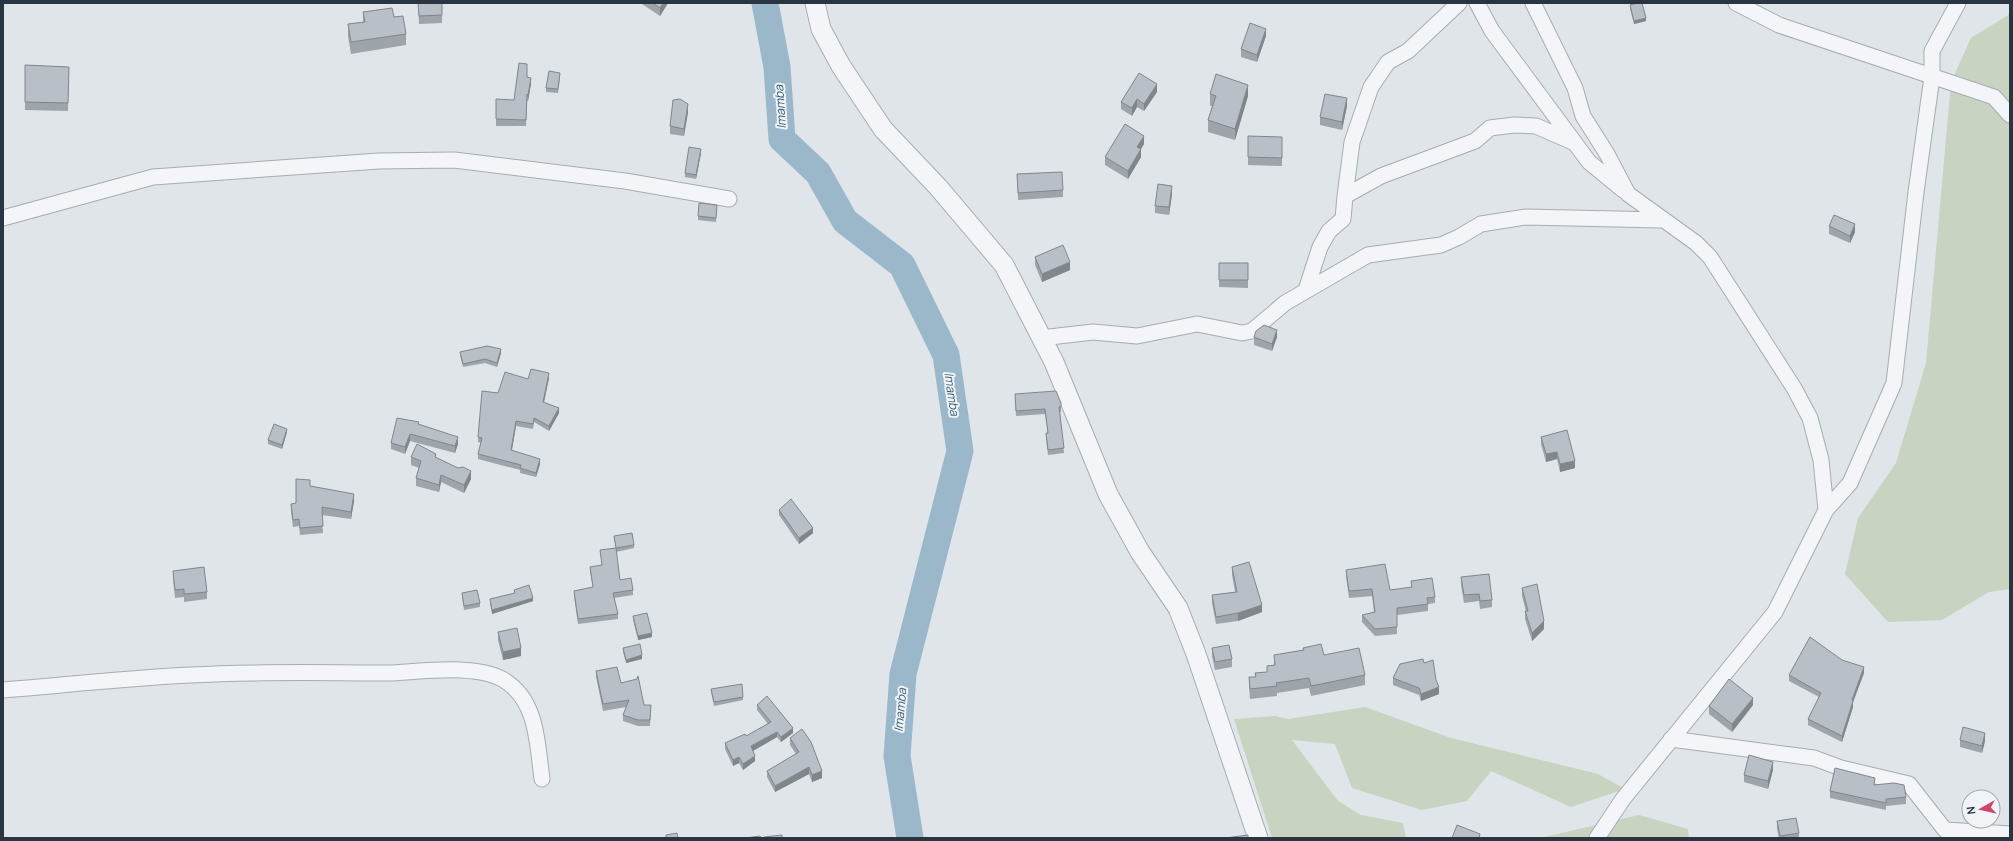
<svg xmlns="http://www.w3.org/2000/svg" width="2013" height="841" font-family="Manrope,sans-serif">
<style>
.green{fill:#c8d3c1}
.lines{fill:none;stroke-linecap:round;stroke-linejoin:round}
.river{stroke:#9bb8ca;stroke-width:27}
.minor-casing{stroke:#a5adb3;stroke-width:17}
.tertiary-casing{stroke:#a5adb3;stroke-width:21}
.minor{stroke:#f3f5f8;stroke-width:15}
.tertiary{stroke:#f3f5f8;stroke-width:19}
.wall{fill:#9ea4aa}
.shaded-wall{fill:#81868b}
.building{fill:#b8bfc6;stroke:#81868b}
.labels{text-anchor:middle;dominant-baseline:central;stroke-width:4;stroke-linejoin:round;paint-order:stroke}
.water-label{font-size:12px;font-style:italic;fill:#325975;stroke:#f0f4f7}
</style>
<rect width="100%" height="100%" fill="#e0e5e9"/>
<path class="green" d="M2010,14V589L1989,592L1942,620L1888,622L1845,574L1858,518L1896,463L1926,363L1951,82L1971,38Z
M1365,707L1451,738L1598,774L1625,789L1571,807L1491,771L1467,801L1422,810L1352,788L1335,744L1292,740L1338,801L1361,815L1403,823L1406,838H1272L1234,719L1275,716L1288,719Z
M1639,815L1688,829L1689,838H1540Z"/>
<g class="lines">
<path class="river" d="M765,3L777,67L782,139L818,173L845,221L902,265L946,355L960,451L903,674L897,756L910,838"/>
<defs>
<path id="minor" d="M1477,3L1492,31L1589,162L1623,190
M1533,3L1575,88L1583,116L1607,154L1628,194L1696,243L1710,257L1794,388L1810,418L1821,460L1826,510
M1736,3L1779,25L1994,97L2010,115
M1345,196L1352,142L1371,87L1388,62L1408,51L1459,3
M3,218L153,177L379,161L454,160L625,181L729,199
M1306,290L1320,247L1329,231L1343,219L1345,196L1381,176L1475,141L1490,128L1514,125L1536,126L1575,143
M1041,338L1093,332L1137,336L1197,324L1242,333L1252,331L1285,303L1368,255L1441,245L1459,237L1481,224L1526,217L1661,220
M3,690C65,685 128,678 191,675C256,671 322,673 388,673C419,672 476,663 504,680C538,701 537,744 542,779
M1671,739L1814,758L1841,768L1909,784L1945,830L2010,834
M1597,838L1623,799L1775,612L1826,510L1850,483L1894,383L1916,192L1932,77V51L1958,3"/>
<path id="tertiary" d="M815,3L821,29L841,66L883,129L938,187L1004,265L1054,362L1108,494L1140,552L1178,608L1196,654L1258,838"/>
</defs>
<use href="#minor" class="minor-casing"/>
<use href="#tertiary" class="tertiary-casing"/>
<use href="#minor" class="minor"/>
<use href="#tertiary" class="tertiary"/>
</g>
<path class="wall" d="M418,3H442V23L419,24Z
M642,3H668L660,16L642,4Z
M1630,5L1646,21L1634,24L1630,9Z
M363,12L394,17L406,34V45L351,54L348,36V24L363,22Z
M1266,36L1257,62L1241,57V49Z
M25,65L69,67L68,111L25,110Z
M527,77L531,84L528,101H527L526,126H496V99L514,100Z
M560,77L558,93L546,92V88Z
M1157,92L1144,111L1137,107L1132,116L1121,109V102Z
M1210,94L1248,96L1235,140L1208,132V120L1212,106H1210Z
M1347,106L1342,130L1320,125V117Z
M688,112L684,136L670,134V126Z
M1248,136L1282,137V166L1248,165Z
M1144,144L1141,149V157L1128,179L1105,165V157Z
M701,153L696,179L685,177V173Z
M1017,174L1063,190V197L1018,200Z
M1172,194L1169,215L1155,213V206Z
M717,205L716,222L698,220V216Z
M1829,226L1855,232L1850,243L1829,234Z
M1035,257L1070,270L1042,282L1035,265Z
M1219,263H1248V288L1219,287Z
M1254,337H1277L1272,351L1254,345Z
M460,352L501,353L497,367L485,363L463,367L460,355Z
M549,378L544,402L559,413L549,431L534,422L533,429L516,426L512,450L540,464L536,477L520,473V470L478,459V454L481,443L478,442V437L498,393L528,379Z
M1015,394L1061,403V412H1060L1064,453L1048,455L1046,438V433H1048L1045,414L1016,416Z
M419,424L458,444L455,453L410,441L405,454L391,449V443Z
M287,432L282,449L268,444V440Z
M1541,437L1575,468L1560,472L1557,459L1546,462L1541,444Z
M411,457H436L471,479L464,493L441,482L439,492L416,486V478L419,468L411,465Z
M310,486L354,501L351,519L322,515L323,533L300,535L299,526L293,527L291,511V504L296,503Z
M779,510L813,533L799,544L779,515Z
M614,536L634,545V548L616,552L620,580L633,590V595L614,598L618,614V619L578,624L574,596V591L593,587L590,572V567L602,565L600,550L616,548Z
M1232,567L1262,612L1238,621L1216,624L1212,603V595L1235,592L1232,575Z
M1346,570L1390,590L1411,588V581L1435,597V603L1428,604V611L1397,615V634L1375,636L1362,622V615L1374,612L1372,596L1349,598L1346,576Z
M173,571L207,592V599L184,602V597L175,598L173,579Z
M1461,577L1492,600V607L1480,609L1479,601L1464,603L1461,585Z
M1522,588L1544,629L1532,641L1525,619V611H1526L1522,596Z
M514,590L533,601L492,614L490,603V599L514,594Z
M462,593L480,603V607L464,610L462,597Z
M633,616L652,637L638,640L633,620Z
M498,632L521,656L503,660L498,640Z
M623,648L642,659L626,663L623,652Z
M1212,648L1232,659V667L1215,670L1212,656Z
M1303,648L1324,655L1365,675V685L1311,696L1309,688L1277,693V696L1250,699L1249,687V677H1255V673L1267,672V666L1274,665V655L1303,650Z
M1842,660L1864,673L1853,702V707L1842,742L1808,725V719L1819,697L1789,681V675Z
M1424,663L1436,680L1439,694L1421,701L1419,695L1393,685V678Z
M596,671L621,683L644,705H651L650,726H638L623,721V715L626,707L603,711L596,677Z
M711,689L743,697V700L714,706L711,692Z
M757,705L793,733L781,742L777,737L753,751L755,761L743,770L739,763L733,766L725,749V743L746,736L768,724L757,710Z
M1753,705L1732,732L1709,714V706Z
M790,738L822,778L812,782L809,774L775,792L767,777V771L796,754L790,745Z
M1960,740L1985,741L1982,753L1960,747Z
M1773,770L1768,789L1744,782V775Z
M1875,785L1906,797V804L1886,806V810L1830,798V791Z
M1777,821L1799,833V838H1779L1777,829Z"/>
<path class="shaded-wall" d="M663,3H668L660,16V8Z
M1646,18V21L1634,24V21Z
M1266,29V36L1257,62V55Z
M531,78V84L528,101V95Z
M1157,84V92L1144,111V104Z
M1248,85V96L1235,140V129Z
M1347,98V106L1342,130V122Z
M1137,99V107L1132,116V108Z
M688,104V112L684,136V129Z
M1144,136V144L1137,155V147Z
M701,149V153L696,179V175Z
M1141,149V157L1128,179V171Z
M1172,186V194L1169,215V207Z
M1855,224V232L1850,243V236Z
M1070,262V270L1042,282V274Z
M1277,330V337L1272,351V344Z
M501,349V353L497,367V363Z
M549,373V378L543,407V402Z
M559,408V413L549,431V426Z
M516,421V426L511,455V450Z
M287,429V432L282,449V445Z
M410,434V441L405,454V447Z
M458,437V444L455,453V446Z
M1557,452V459L1546,462V454Z
M540,459V464L536,477V473Z
M1575,461V468L1560,472V464Z
M471,471V479L464,493V485Z
M441,475V482L439,492V485Z
M354,494V501L351,519V512Z
M813,528V533L799,544V538Z
M533,598V601L492,614V610Z
M1262,605V612L1238,621V613Z
M1544,621V629L1532,641V633Z
M652,633V637L638,640V636Z
M521,648V656L503,660V652Z
M642,655V659L626,663V660Z
M1864,667V673L1853,702V707L1842,742V736L1852,700Z
M1439,687V694L1421,701V694Z
M1753,698V705L1732,732V724Z
M793,728V733L781,742V737Z
M777,732V737L751,752V746Z
M1985,733V741L1982,753V746Z
M755,756V761L743,770V764Z
M739,757V763L733,766V760Z
M1773,762V770L1768,789V781Z
M809,767V774L775,792V786Z
M822,771V778L812,782V775Z"/>
<path class="building" d="M418,3H442V15L419,16Z
M653,3H663L660,8Z
M1637,3H1642L1646,18L1634,21L1630,5Z
M392,8L394,17L403,16L406,34L351,42L348,24L365,22L363,12Z
M1250,23L1266,29L1257,55L1241,49Z
M519,63L527,64V77L531,78L528,95L527,94L526,120L496,119V99L514,100Z
M25,65L69,67L68,103L25,102Z
M549,71L560,73L558,89L546,88Z
M1139,73L1157,84L1144,104L1137,99L1132,108L1121,102Z
M1216,74L1248,85L1235,129L1208,120L1216,96L1210,94Z
M1325,94L1347,98L1342,122L1320,117Z
M680,99L688,104L684,129L670,126L673,100Z
M1125,124L1144,136L1137,147L1141,149L1128,171L1105,157Z
M1248,136L1282,137V158L1248,157Z
M689,147L701,149L696,175L685,173Z
M1062,172L1063,190L1018,193L1017,174Z
M1158,184L1172,186L1169,207L1155,206Z
M699,203L717,205L716,218L698,216Z
M1834,215L1855,224L1850,236L1829,226Z
M1063,245L1070,262L1042,274L1035,257Z
M1219,263H1248V280H1219Z
M1264,325L1277,330L1272,344L1254,337L1256,331Z
M487,346L501,349L497,363L485,359L463,364L460,352Z
M531,369L549,373L543,402L559,408L549,426L534,418L533,424L516,421L511,450L540,459L536,473L520,468L521,465L478,454L482,438L478,437L482,391L498,393L505,372L528,379Z
M1056,391L1061,403V406L1059,407L1064,448L1048,450L1046,433H1048L1045,409L1016,411L1015,394Z
M397,418L419,422L418,424L458,437L455,446L410,434L405,447L391,443Z
M274,424L287,429L282,445L268,440Z
M1567,430L1575,461L1560,464L1557,452L1546,454L1541,437Z
M417,444L436,454L435,457L458,468L463,467L471,471L464,485L441,475L439,485L416,478L421,461L411,457Z
M296,479L310,480V486L354,494L351,512L322,507L323,526L300,528L299,519L293,520L291,504L296,503Z
M791,499L813,528L799,538L779,510Z
M632,533L634,545L616,548L614,536Z
M616,548L620,580L631,578L633,590L613,593L618,614L578,619L574,591L593,587L590,567L602,565L600,550Z
M1249,562L1262,605L1238,613L1216,617L1212,595L1237,592L1232,567Z
M1385,564L1390,590L1412,587L1411,581L1432,578L1435,597L1427,598L1428,604L1397,608V627L1375,629L1362,615L1375,612L1372,589L1349,591L1346,570Z
M204,567L207,592L184,594V589L175,590L173,571Z
M1489,574L1492,600L1480,601L1479,594L1464,595L1461,577Z
M1537,584L1544,621L1532,633L1525,611H1528L1522,588Z
M529,585L533,598L492,610L490,599L515,593L514,590Z
M477,590L480,603L464,606L462,593Z
M647,613L652,633L638,636L633,616Z
M517,628L521,648L503,652L498,632Z
M1810,637L1842,660L1864,667L1852,700L1853,701L1842,736L1808,719L1821,693L1789,675Z
M640,644L642,655L626,660L623,648Z
M1321,644L1324,655L1359,648L1365,675L1311,686L1309,678L1276,683L1277,686L1250,689L1249,677H1256L1255,673L1267,672V666L1275,665L1274,655L1304,650L1303,648Z
M1229,645L1232,659L1215,662L1212,648Z
M1423,659L1424,663L1433,660L1436,680L1439,687L1421,694L1419,688L1393,678L1400,664Z
M617,667L621,683L637,679L638,676L644,705H651L650,720H638L623,715L629,700L603,704L596,671Z
M1729,679L1753,698L1732,724L1709,706Z
M742,684L743,697L714,702L711,689Z
M767,696L793,728L781,737L777,732L751,746L755,756L743,764L739,757L733,760L725,743L745,734L746,736L771,722L757,705Z
M1963,727L1985,733L1982,746L1960,740Z
M802,729L811,742L822,771L812,775L809,767L775,786L767,771L799,752L790,738Z
M1749,755L1773,762L1768,781L1744,775Z
M1835,768L1875,778L1874,785L1894,783L1904,785L1906,797L1886,799V803L1830,791Z
M1796,818L1799,833L1780,836L1777,821Z
M1457,825L1480,834L1479,838H1452Z
M677,833L678,838H666V835Z
M782,835V838H764V837Z
M1248,835V838H1225Z
M760,836L761,838H745Z"/>
<g class="labels">
<g class="water-label">
<text transform="translate(780 107) rotate(-94)">Imamba</text>
<text transform="translate(952 394) rotate(82)">Imamba</text>
<text transform="translate(900 710) rotate(-85)">Imamba</text>
</g>
</g>
<rect width="2013" height="841" fill="none" stroke="#293541" stroke-width="8"/>
<g transform="translate(1981 809) rotate(262)"><circle r="19" fill="#f0f4f7" stroke="#a0a8ae"/>
<path d="M0-3L7 15L0 10L-7 15Z" fill="#cf456c"/>
<text y="-6" font-size="11" font-weight="bold" text-anchor="middle" fill="#293541">N</text>
</g>
</svg>
